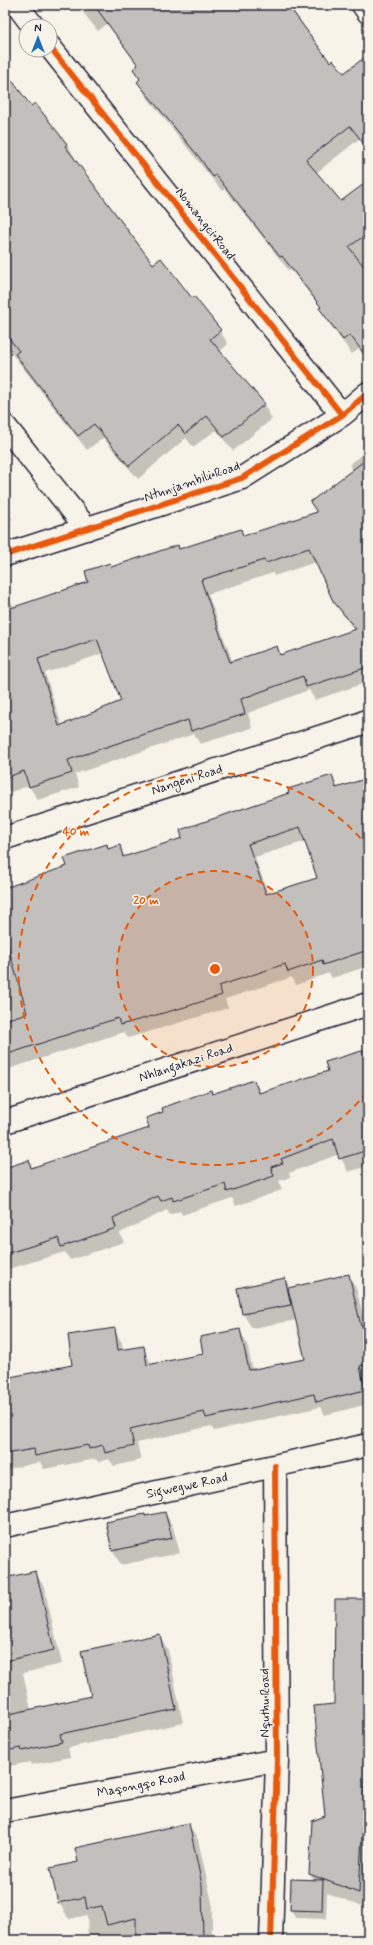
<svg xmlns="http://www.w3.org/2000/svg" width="373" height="1945" font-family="Mynerve,sans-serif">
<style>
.shadow{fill:#0003;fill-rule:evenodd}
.building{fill:#c2bfbd;stroke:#22223b;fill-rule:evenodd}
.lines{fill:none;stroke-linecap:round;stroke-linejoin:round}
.street-casing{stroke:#22223b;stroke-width:25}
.street{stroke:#f7f3e8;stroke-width:22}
.cycleway-casing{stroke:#f7f3e8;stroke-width:8}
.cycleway{stroke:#e8590c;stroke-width:6}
.ring{fill:none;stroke:#e8590c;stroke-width:2;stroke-dasharray:7 5}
.labels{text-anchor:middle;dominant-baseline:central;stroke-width:3;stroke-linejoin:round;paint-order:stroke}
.street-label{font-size:13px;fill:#22223b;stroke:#f7f3e8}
.centre{fill:#e8590c;stroke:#f7f3e8;stroke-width:2}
.ring-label{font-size:12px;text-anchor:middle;font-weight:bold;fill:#e8590c;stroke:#f7f3e8;stroke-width:3;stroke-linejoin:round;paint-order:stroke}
</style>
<rect width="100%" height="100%" fill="#f7f3e8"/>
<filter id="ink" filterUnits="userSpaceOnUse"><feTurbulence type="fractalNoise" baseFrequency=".025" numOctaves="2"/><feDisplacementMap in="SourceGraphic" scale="8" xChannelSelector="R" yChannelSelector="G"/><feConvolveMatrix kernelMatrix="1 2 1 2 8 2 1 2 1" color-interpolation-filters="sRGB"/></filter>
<g filter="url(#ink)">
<path class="shadow" d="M77,5H289L330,63L344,75L368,59V151L359,139L316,173L341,202L368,182V361L359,349L352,354L329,323L321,308L291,270L289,271L225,189L222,191L146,96L138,82L140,80L134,70L138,66L107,24L98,31Z
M5,72L31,107L67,144L75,158L73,159L153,265L192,299L194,297L220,331L228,344L219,352L264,405L272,419L233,451L216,430L193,447L186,438L138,479L103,438L87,450L5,345Z
M368,450V682L315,700L309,690L248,713L252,728L200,744L194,734L75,774L79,787L38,800L29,786L10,792L7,787H5V605L12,603L15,608L90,583L111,567L177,546L180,550L241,530L244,537L317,513L311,502L353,471L349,465ZM316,562L334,601L343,615L355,631L281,656L276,647L233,663L208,594L273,573L274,576ZM104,653L123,702L62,726L45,673Z
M5,506L12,519L5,524Z
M331,776L338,788L368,779V844L306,841L255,857L268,894L368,877V966L332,978L329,973L296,985L292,977L225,999L228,1008L128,1038L124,1032L5,1070V877L11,887L68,866L107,846L109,850L119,847L125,857L183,839Z
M368,1050V1166L348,1172L339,1154L289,1173L290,1177L279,1181L282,1190L236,1206L232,1198L182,1215L180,1211L170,1215L167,1210L120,1233L124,1242L70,1260L65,1252L5,1270V1169L28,1161L32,1168L150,1129L212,1095L254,1081L261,1093L329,1071Z
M348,1275L356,1288L368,1334V1404L325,1415L320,1407L214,1431L211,1426L137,1443L141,1460L114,1466L109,1459L98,1462L96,1459L44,1469L40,1462L5,1470V1419L73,1366L114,1329L122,1343L123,1350L143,1347L152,1365L204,1355L240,1330L247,1344L253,1371L307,1360L297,1320L252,1328L243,1314L238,1289L285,1279L290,1288Z
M368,1509V1545L363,1510Z
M165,1513L173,1527L180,1553L121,1565L113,1551L145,1517Z
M35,1572L44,1587L62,1664L23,1673L31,1710L92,1697L159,1635L168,1650L183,1723L68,1748L70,1757L31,1765L30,1762L5,1767V1579Z
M368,1600V1908L327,1893L326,1919L295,1918L291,1910L314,1881L310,1874L326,1816L335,1705Z
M188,1824L198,1840L212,1902V1940H88L87,1915L69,1919L59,1903L79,1863Z"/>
<path class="building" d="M94,5H288L330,62L333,60L344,73L368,55V149L350,126L306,160L341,201L368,181V233L349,247L368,272V359L350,335L343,340L319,308L321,307L282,256L280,257L216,175L213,177L199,157L137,82L140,79L133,69L138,65Z
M5,71L31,106L35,103L67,144L65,146L153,264L161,258L192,298L194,296L221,330L210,339L265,404L224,437L207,416L185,434L178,425L129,466L94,424L78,436L15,354L19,351L5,333Z
M368,458V667L306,687L303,676L241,699L245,714L191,731L188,720L115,744L68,760L72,773L29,787L24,771L5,778V610L88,582L85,571L110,563L111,567L178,545L179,549L241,529L243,536L317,512L310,502ZM309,548L333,601L356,629L280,655L277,646L230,662L201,580L264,560L266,563ZM97,639L121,701L59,726L38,659Z
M332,775L336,788L368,778V950L323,965L322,960L288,972L285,964L219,986L222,995L185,1007L120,1025L118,1018L5,1055V1020L27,1013L5,936V888L67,866L64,858L107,844L108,849L120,845L123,857L182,838L180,830L289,793L288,789ZM300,827L317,878L266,894L248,844Z
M368,1049V1150L339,1159L333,1139L281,1159L283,1163L271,1167L274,1176L227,1192L225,1184L173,1201L172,1197L161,1201L158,1196L113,1218L116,1228L61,1247L58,1238L5,1254V1168L29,1160L31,1168L149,1128L146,1118L163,1112L162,1108L211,1090L212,1094L254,1080L259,1093L328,1071L325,1062Z
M349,1274L361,1326H364L368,1340V1364L360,1366L365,1390L316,1402L314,1394L206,1418L204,1412L130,1429L134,1446L105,1453L103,1445L89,1449L88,1445L35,1456L34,1449L5,1454V1378L72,1365L68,1335L115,1328L118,1350L144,1346L147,1365L203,1354L200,1337L240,1329L249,1370L305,1359L288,1288Z
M285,1278L291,1305L242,1314L237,1288Z
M165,1512L172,1538L112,1551L106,1522L145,1514V1516Z
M36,1571L54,1650L5,1661V1578Z
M335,1599H368V1777H365L359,1893L309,1874L312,1821L325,1816L314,1706L334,1704Z
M160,1634L176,1709L60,1734L62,1742L22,1751L21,1748L5,1751V1715L91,1696L81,1651Z
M189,1823L202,1885L203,1940H136V1918L107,1925L102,1906L87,1909L85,1897L58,1903L50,1868L78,1862L75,1848Z
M291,1879L323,1880L322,1911L290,1910Z"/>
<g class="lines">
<defs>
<path id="street" d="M17,5L33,26
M363,5L368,12
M50,47L342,415
M5,426L87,529
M5,555L242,478L342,415L368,393
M5,838L360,724L368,720
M5,1122L368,1004
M5,1526L368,1445
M5,1811L277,1760
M271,1940L277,1760L275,1466"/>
</defs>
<use href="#street" class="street-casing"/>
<use href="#street" class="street"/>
<defs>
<path id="cycleway" d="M50,47L342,415
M5,555L242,478L342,415L368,393
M271,1940L277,1760L275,1466"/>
</defs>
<use href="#cycleway" class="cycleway-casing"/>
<use href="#cycleway" class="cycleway"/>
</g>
</g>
<circle cx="215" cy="969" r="98" fill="#e8590c" fill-opacity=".12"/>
<g class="ring">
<circle cx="215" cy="969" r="98"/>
<path d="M367 1092A196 196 0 1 1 367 846"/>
</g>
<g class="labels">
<g class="street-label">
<text transform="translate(205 224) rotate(52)">Nomangci Road</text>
<text transform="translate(192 482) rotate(-19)">Ntunjambili Road</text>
<text transform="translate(187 780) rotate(-18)">Nangeni Road</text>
<text transform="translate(186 1063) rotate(-18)">Nhlangakazi Road</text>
<text transform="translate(187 1486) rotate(-12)">Sigwegwe Road</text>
<text transform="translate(265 1703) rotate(-90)">Nquthu Road</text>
<text transform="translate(141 1785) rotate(-11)">Maqongqo Road</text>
</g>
</g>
<circle cx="215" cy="969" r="6" class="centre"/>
<g class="ring-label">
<text x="76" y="835">40 m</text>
<text x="146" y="904">20 m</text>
</g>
<rect width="373" height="1945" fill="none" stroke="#f7f3e8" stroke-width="20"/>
<rect x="10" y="10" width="353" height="1925" fill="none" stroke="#22223b" stroke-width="1.5" filter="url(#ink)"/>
<g transform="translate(38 38)"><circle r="19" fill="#f7f3e8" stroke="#a29fa3"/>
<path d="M0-3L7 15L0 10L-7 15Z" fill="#1f6fb2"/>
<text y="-6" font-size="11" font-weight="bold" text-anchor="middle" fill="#22223b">N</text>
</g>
</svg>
